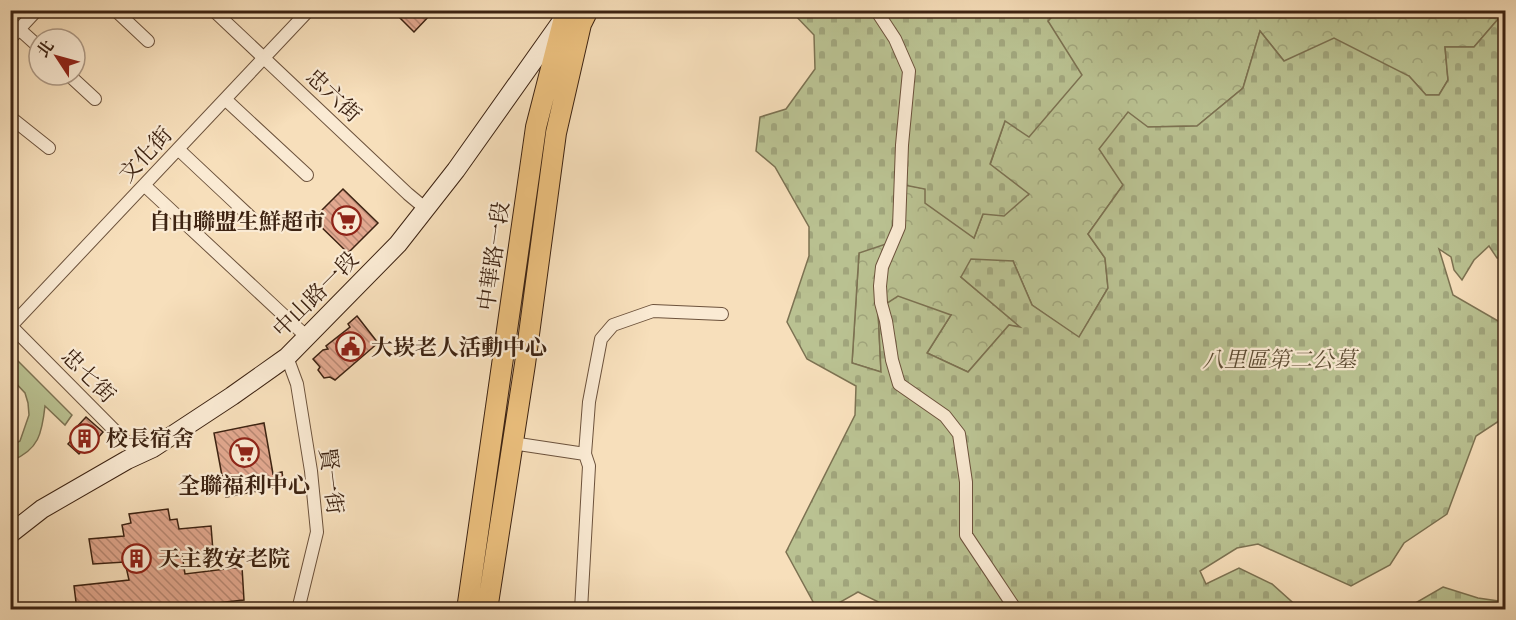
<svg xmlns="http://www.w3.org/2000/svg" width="1516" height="620" font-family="'Gentium Book Plus','Noto Serif TC',serif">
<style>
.forest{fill:url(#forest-crowns);stroke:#7c7252;stroke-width:1.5}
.cemetery{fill:url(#cemetery-stones);stroke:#7c7252;stroke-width:1.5}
.garden{fill:#bac292;stroke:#7c7252;stroke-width:1.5}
.building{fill:url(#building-back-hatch);stroke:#3d2312;stroke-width:1.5}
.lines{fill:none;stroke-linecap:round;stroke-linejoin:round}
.minor-casing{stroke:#6c523c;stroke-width:14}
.secondary-casing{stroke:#3d2312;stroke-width:20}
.primary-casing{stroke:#3d2312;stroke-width:22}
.minor{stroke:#faead3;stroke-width:12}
.secondary{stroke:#faead3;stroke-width:18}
.primary{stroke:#ecc07e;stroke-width:20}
.labels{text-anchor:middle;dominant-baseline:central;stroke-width:4.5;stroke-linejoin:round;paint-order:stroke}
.street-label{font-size:22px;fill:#3d2312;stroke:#faead3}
.poi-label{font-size:22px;font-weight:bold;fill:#3d2312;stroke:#faead3;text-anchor:start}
.park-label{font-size:22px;font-style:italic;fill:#5c4b32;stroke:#faead3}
</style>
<defs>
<pattern id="forest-crowns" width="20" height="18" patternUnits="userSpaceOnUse" patternTransform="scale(1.5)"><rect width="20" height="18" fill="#bac292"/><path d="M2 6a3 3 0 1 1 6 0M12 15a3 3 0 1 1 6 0" fill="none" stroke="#a1a67d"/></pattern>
<pattern id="cemetery-stones" width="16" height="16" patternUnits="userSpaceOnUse" patternTransform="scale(1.5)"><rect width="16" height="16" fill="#bac292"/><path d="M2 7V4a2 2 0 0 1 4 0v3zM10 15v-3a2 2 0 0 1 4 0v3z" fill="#a1a67d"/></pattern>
<pattern id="building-back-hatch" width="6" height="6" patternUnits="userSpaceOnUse" patternTransform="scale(1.5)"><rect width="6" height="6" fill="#e2a88f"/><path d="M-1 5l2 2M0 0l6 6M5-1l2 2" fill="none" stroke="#b88873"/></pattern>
</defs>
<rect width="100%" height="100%" fill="#f7dfbb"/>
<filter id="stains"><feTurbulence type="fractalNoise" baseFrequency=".00333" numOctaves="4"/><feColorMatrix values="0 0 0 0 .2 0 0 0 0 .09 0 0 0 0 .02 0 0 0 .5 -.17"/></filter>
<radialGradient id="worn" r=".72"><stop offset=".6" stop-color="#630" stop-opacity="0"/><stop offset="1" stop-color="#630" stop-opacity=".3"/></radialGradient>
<path class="forest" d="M1101,10L1505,11L1474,47H1445L1448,80L1439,95H1426L1409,76L1284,61L1260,31L1243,88L1197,126L1148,127L1123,185L1088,234L1105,258L1108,288L1079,338L1032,305L1013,261L961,277L1022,328L1009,325L968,372L927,353L951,315L878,310L881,372L852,363L859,253L898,183L926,189L974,238L983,214L1028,195L990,165L1005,121L1048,21L1057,11L1100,13Z"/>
<path class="cemetery" d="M791,11H1057L1048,21L1082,75L1029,137L1005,121L990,164L1029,194L1004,216L983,214L974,238L925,203V189L899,184L898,240L859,253L852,363L881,372L878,309L898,296L951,315L927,353L968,372L1009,325L1020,327L961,277L971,259L1013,261L1032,305L1079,337L1108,288L1105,258L1088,234L1123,185L1099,149L1128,112L1148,127L1197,126L1243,88L1260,31L1284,61L1334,38L1409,76L1426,95H1439L1448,80L1445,47H1474L1505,11V258H1497L1489,246L1474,260L1462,280L1454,270L1451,257L1439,249L1453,295L1505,325V417L1476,436L1447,514L1404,543L1390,565L1351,586L1258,544L1237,548L1200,571L1206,584L1239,568L1272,584L1300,609L895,610L858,592L828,609H817L786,552L855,415L856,386L807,359L787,322L809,256V227L775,167L756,151L760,117L786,109L815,69L814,35Z
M1443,587L1478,598L1505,602V609H1405Z"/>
<path class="garden" d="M11,354L72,415L65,425L45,406C42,433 39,450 11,461V446L20,441L29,415L28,403L25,393L11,378Z"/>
<path class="building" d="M392,10H427L431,14L414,32Z
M343,189L378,223L348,253L313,219Z
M357,316L378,343L335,380L330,377L324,378L318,370L320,367L313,359L323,350L328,349L326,346L350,327L348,324Z
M86,417L103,432L91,446L88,444L79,454L68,444L78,433L74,430Z
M264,423L273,474L282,472L284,486L226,497L214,433Z
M168,509L170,520L177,519L179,529L211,526L213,551L182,554L185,574L242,567L244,600L179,607V610H77L74,586L129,580L125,562L93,564L89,539L124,536L122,525L131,523L129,514Z"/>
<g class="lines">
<defs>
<path id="minor" d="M115,10L148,41
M213,10L408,194L426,209
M876,10L895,39L909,71L902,145L899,227L882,267L880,286L881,303L886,321L892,360L899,384L945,416L959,434L966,482V535L1016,610
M19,29L39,47
M10,39L37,10
M69,75L95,99
M225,99L307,175
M10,117L49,148
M178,149L259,225
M144,185L307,337
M10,325L138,454
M11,326L309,10
M287,357L297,384L311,471L317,532L298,610
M512,443L585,454L589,466L581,610
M585,454L589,402L601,339L613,325L653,311L722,314"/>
<path id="secondary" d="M10,534L42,509L127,460L153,448L232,396L287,357L398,244L456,170L561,22"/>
<path id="primary" d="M467,610L536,127L564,18L568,10
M487,610L525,364L556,133L581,24L588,10"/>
</defs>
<use href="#minor" class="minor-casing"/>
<use href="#secondary" class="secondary-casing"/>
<use href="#primary" class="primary-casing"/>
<use href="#minor" class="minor"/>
<use href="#secondary" class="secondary"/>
<use href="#primary" class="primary"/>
</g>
<defs>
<symbol id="supermarket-ring" viewBox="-11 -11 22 22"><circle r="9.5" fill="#faead3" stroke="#8f2418" stroke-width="1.5"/><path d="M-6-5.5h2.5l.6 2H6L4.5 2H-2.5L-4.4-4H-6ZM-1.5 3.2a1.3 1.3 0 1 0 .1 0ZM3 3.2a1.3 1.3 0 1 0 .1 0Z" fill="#8f2418"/></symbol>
<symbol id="civic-ring" viewBox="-11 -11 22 22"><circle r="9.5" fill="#faead3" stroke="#8f2418" stroke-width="1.5"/><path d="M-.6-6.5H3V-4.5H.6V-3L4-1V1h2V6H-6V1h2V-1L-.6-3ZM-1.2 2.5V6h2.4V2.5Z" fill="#8f2418"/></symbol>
<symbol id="building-ring" viewBox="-11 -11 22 22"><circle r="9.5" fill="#faead3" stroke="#8f2418" stroke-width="1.5"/><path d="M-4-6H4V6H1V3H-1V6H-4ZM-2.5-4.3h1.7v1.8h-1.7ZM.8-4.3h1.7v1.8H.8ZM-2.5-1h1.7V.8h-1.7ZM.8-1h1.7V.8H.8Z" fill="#8f2418"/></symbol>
</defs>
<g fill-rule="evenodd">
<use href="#supermarket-ring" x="330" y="204" width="33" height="33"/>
<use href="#civic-ring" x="334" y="330" width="33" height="33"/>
<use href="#building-ring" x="68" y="422" width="33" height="33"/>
<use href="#supermarket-ring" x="228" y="436" width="33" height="33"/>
<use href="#building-ring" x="120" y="542" width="33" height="33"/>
</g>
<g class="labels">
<g class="street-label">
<text transform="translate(334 95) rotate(43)">忠六街</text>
<text transform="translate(145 154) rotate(-47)">文化街</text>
<text transform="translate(493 256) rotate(-82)">中華路一段</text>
<text transform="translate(315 294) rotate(-45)">中山路一段</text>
<text transform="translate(89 375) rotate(45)">忠七街</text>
<text transform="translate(332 481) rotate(83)">賢一街</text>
</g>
<g class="poi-label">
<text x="325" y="221" text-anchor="end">自由聯盟生鮮超市</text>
<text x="371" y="347">大崁老人活動中心</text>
<text x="106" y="438">校長宿舍</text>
<text x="244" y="485" text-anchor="middle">全聯福利中心</text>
<text x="158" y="558">天主教安老院</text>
</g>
<g class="park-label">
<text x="1279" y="359">八里區第二公墓</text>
</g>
</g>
<rect width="1516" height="620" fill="none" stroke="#f7dfbb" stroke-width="36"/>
<rect x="12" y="12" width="1492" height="596" fill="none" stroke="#3d2312" stroke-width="3"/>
<rect x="18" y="18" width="1480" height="584" fill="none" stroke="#3d2312" stroke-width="1.5"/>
<g transform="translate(57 57) rotate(306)"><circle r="28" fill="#faead3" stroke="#ae9a86" stroke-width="1.5"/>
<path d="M0-4.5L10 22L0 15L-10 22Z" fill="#8f2418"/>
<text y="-9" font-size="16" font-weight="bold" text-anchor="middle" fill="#3d2312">北</text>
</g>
<rect width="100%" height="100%" filter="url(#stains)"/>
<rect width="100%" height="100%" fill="url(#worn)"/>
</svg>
